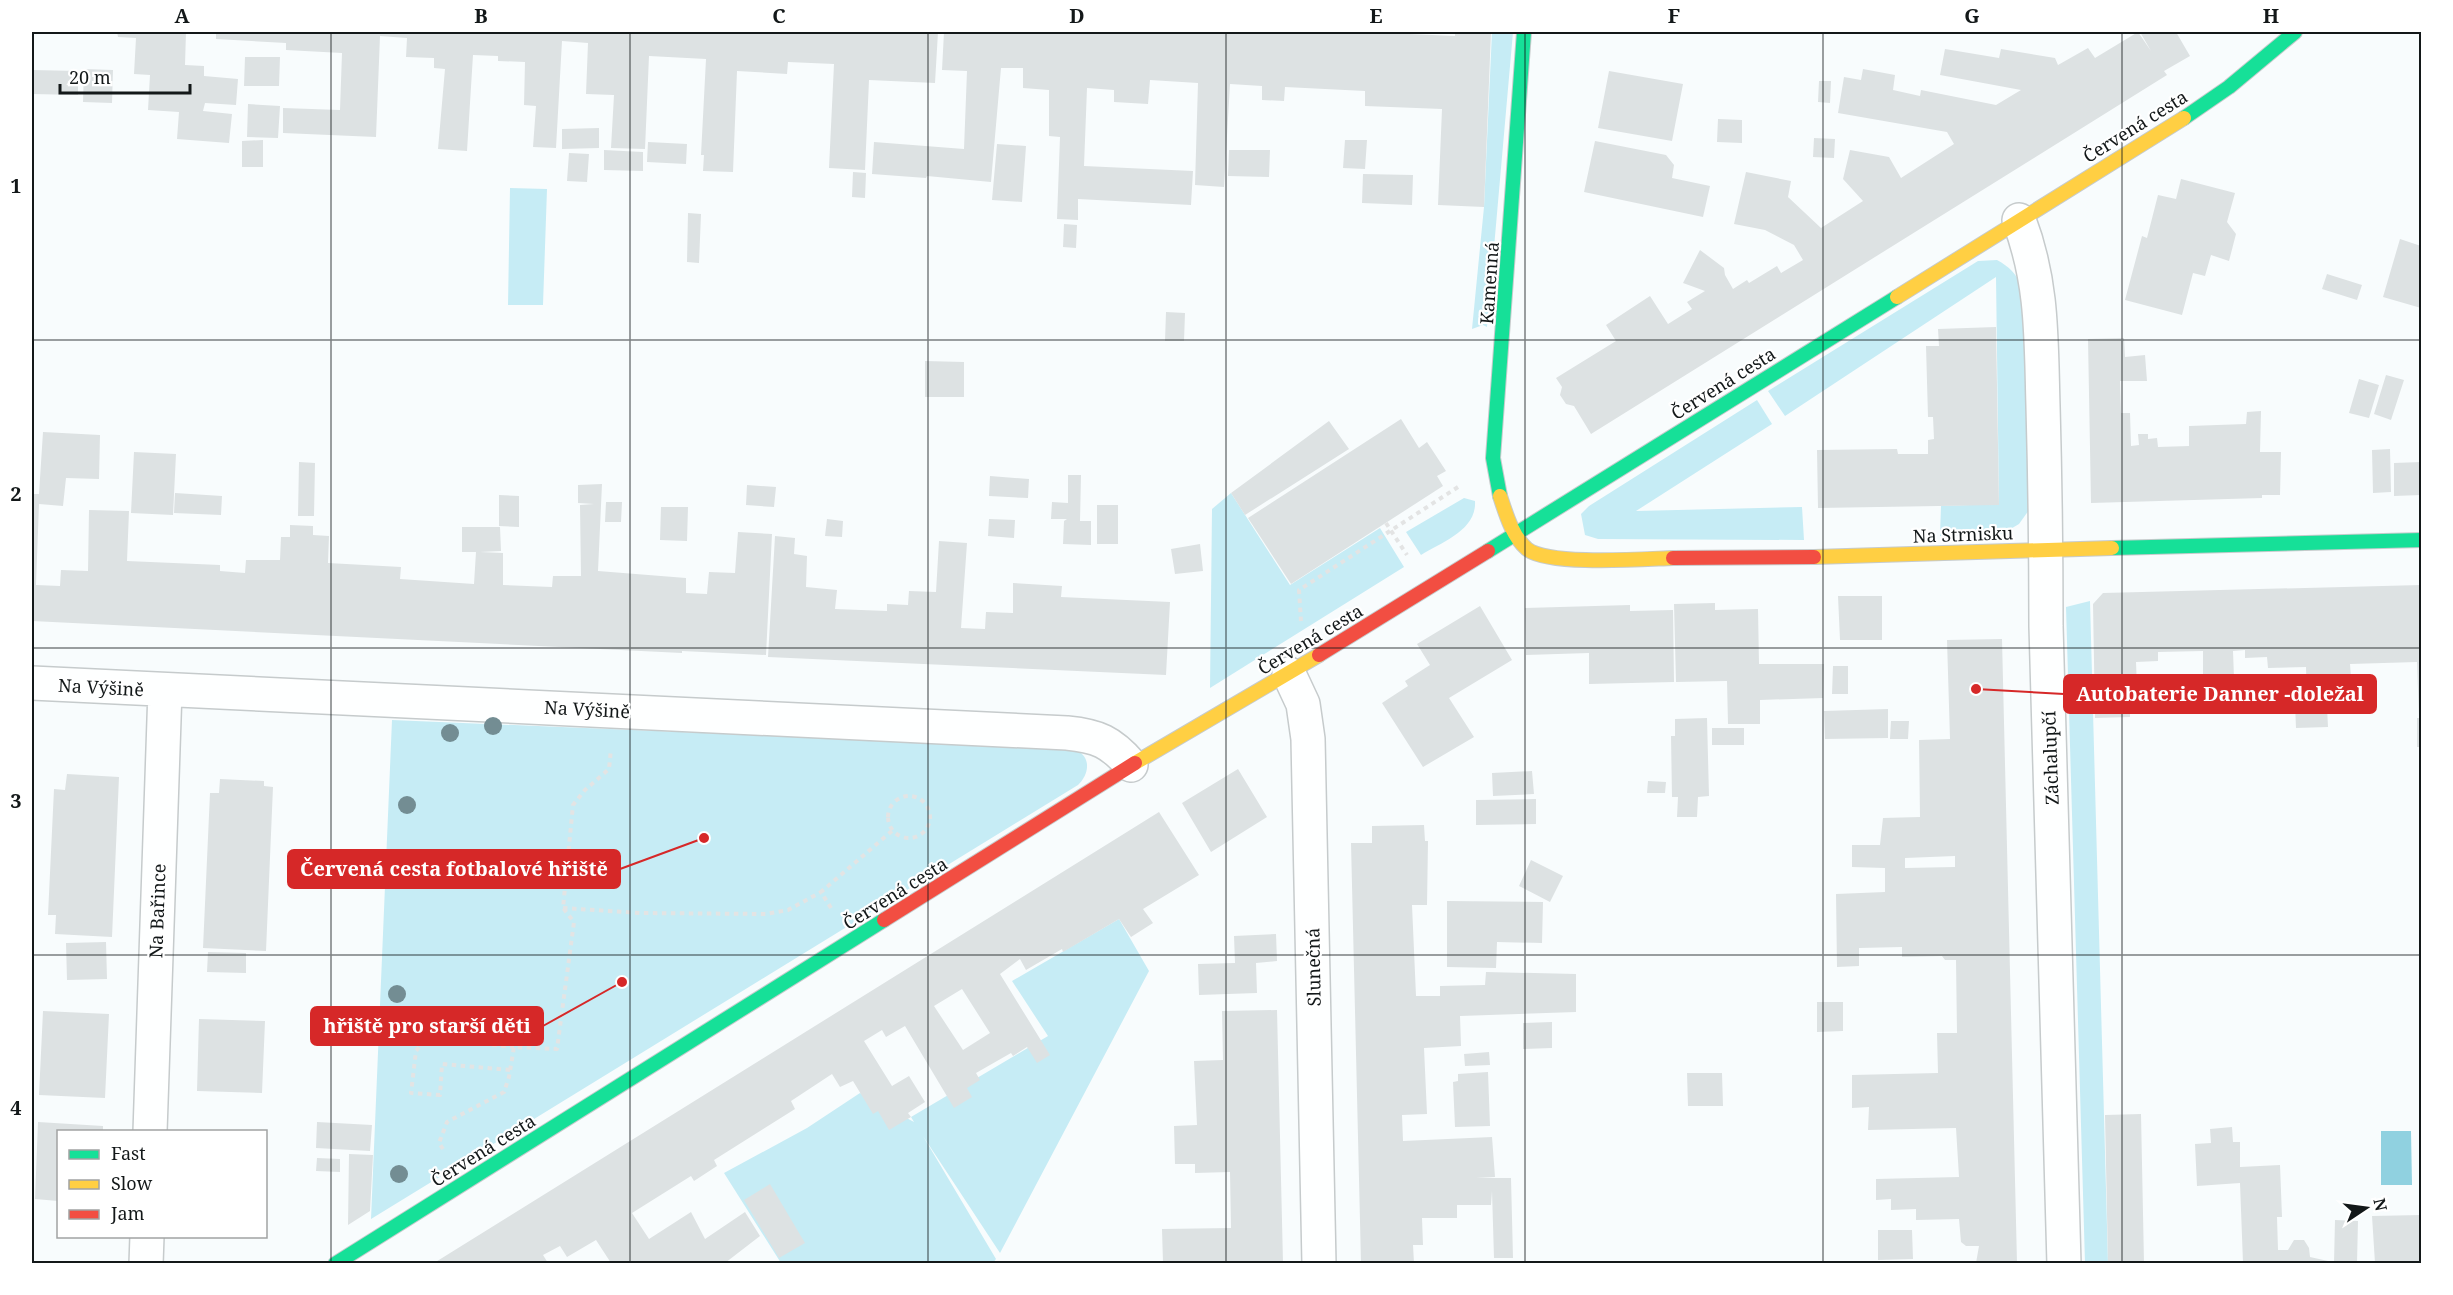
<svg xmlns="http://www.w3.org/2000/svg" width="2453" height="1295" font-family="'Noto Serif',serif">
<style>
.green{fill:#c6ecf5}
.water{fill:#90d1e0}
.building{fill:#dde2e3;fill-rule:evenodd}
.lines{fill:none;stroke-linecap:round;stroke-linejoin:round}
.street-casing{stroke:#c6cbcc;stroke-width:36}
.fast-casing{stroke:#c6cbcc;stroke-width:16}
.slow-casing{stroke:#c6cbcc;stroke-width:16}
.jam-casing{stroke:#c6cbcc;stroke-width:16}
.path{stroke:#e3e4e4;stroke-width:4;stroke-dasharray:4.5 4.5;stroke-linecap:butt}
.street{stroke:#feffff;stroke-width:33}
.fast{stroke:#16e098;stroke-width:14}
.slow{stroke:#ffcf43;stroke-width:14}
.jam{stroke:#f24e42;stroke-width:14}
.tree{fill:#738d93}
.grid{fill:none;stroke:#131819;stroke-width:1.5;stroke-opacity:0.55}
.labels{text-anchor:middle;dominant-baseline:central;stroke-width:4.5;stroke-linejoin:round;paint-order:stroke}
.street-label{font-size:18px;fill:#131819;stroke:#fff}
.leader{fill:none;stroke:#d62828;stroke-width:2}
.callout-dot{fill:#d62828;stroke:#fff;stroke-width:2}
.callout{fill:#d62828;stroke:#d62828;stroke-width:2}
.callout-label{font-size:20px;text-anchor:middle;font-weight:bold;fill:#fff}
.neatline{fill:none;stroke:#131819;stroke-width:2}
.grid-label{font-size:20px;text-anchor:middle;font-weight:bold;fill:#131819}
</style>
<rect width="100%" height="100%" fill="#f8fcfd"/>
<path class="green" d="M1492,32H1513L1487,327L1483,325L1472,329L1484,207Z
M510,188L547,189L543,305H508Z
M1997,260C2022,274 2022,287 2025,313L2029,510L2019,524L2002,534L1940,536L1941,506L1999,504L1996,277L1785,416L1768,391L1978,261Z
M1757,400L1772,424L1636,511L1802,507L1804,540L1598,539L1585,535L1581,514L1589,506Z
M1231,493L1290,585L1380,528L1404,567L1210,688L1212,509Z
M1464,498L1475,501C1477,530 1442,542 1421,555L1406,532Z
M2090,601L2108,1263H2085L2066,607Z
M392,720L1059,748C1065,749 1073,748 1078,751C1092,759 1088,776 1078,785L371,1219Z
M1119,919L1149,971L1000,1253L923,1136L996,1259L993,1263H781L724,1173L807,1128L860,1093L914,1122L911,1117L1048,1036L1012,981Z"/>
<path class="water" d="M2381,1131H2411L2412,1185H2381Z"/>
<path class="building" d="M117,32H186L185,65L204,66V76L238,79L236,105L205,103L203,111L232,114L229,143L177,139L179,112L148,110L150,75L134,74L136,38L118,37Z
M216,32H938L935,83L869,80L865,170L829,168L834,64L788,62L787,74L737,71L733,172L703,171L704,155H701L706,59L649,56L645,149L611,148L614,95L586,94L588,43L562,41L556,148L533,147L536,106L524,105L525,62L498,61V56L473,55L467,151L438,149L445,69L434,68V58L406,57L407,38L380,36L376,137L283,133V108L340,110L342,53L286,50V43L216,39Z
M944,32H1364L1455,36V32H1491L1484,207L1438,205L1442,109L1365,106V91L1285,87L1284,101L1262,100V86L1230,84L1224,187L1195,185L1198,83L1150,80L1148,104L1114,102V90L1087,88L1084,166L1193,171L1191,205L1078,199V220L1057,219L1060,137L1049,136V90L1023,88V68H1001L991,182L927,176L926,178L872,174L874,142L964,149L967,71L942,70Z
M2138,32L2151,51L2140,32H2176L2190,56L2164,71L2167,75L1591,434L1574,406L1566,404L1560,395L1562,387L1556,378L1616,341L1606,325L1621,315L1650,296L1668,324L1692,309L1687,302L1705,291L1683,283L1700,250L1724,268L1725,275L1733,289L1747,280L1749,283L1777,266L1781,273L1803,260L1794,245L1765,230L1734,224L1746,172L1791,181L1788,197L1821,228L1863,201L1843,179L1850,150L1889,157L1901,178L1954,144L1947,132L1838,113L1844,77L1861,80L1863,69L1895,75L1893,90L1920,96L1921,90L1996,105L2021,90L1940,75L1945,49L1999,58L2001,49L2055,58L2058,65L2088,48L2095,58Z
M245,57H280L279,86H244Z
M84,69L113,70L112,103L83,102Z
M32,70L78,71V95L32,94Z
M1609,71L1683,84L1672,141L1598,128Z
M1819,81H1831L1830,103L1818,102Z
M248,104L280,106L278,138L247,137Z
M1718,119L1742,120V143L1717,142Z
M599,128V148L562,149V129Z
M1814,138L1835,139L1834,158L1813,157Z
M263,140V167H242V141Z
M1345,140H1367L1365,169L1343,168Z
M1595,141L1666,155L1674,165L1672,178L1710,186L1703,217L1584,192Z
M648,142L687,144L686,164L647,162Z
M997,144L1026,146L1022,202L992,200Z
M604,150L643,152V171L604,170Z
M1229,150H1270L1269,177L1228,176Z
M569,153L589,154L587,182L567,181Z
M853,172L866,173L865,198L852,197Z
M1363,174L1413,175L1412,205L1362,203Z
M2181,179L2235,193L2227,222L2236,234L2229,261L2211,255L2205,276L2193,273L2182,315L2125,300L2142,236L2147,238L2158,195L2176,199Z
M688,213L701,214L699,263L687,262Z
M1064,224L1077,225L1076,248L1063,247Z
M2400,239L2421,246V308L2383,297Z
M2327,274L2362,285L2357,300L2322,289Z
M1166,312L1185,313L1184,341H1165Z
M1996,327L1999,505L1818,508L1817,450L1897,449L1898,454H1928V440L1934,439L1933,417H1928L1926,346H1939L1938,329Z
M2124,338L2125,357L2145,355L2147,381H2120L2121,413H2130L2131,446L2139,445L2138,434H2148V439L2157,438L2158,447L2189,446V426L2246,424L2247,412L2261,411L2260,452H2281L2280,495H2262V498L2091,503L2088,339Z
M925,361L964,362V397H925Z
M2386,375L2404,380L2391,420L2374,414Z
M2359,379L2379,385L2369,418L2349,413Z
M1401,419L1419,448L1427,442L1446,471L1437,476L1443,486L1291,584L1248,518Z
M1329,421L1349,449L1245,515L1231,493Z
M43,432L100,435L99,479L66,478L63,506L39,504L36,585L60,586L61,570L88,571L89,510L129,511L127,561L220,565V571L245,573L246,560H280L281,537H290V525L313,526V535L329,536L328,563L401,567L400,579L474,584L476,552H462V527H500L501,551L480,552L503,553V585L552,587L553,576H581L580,505L594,504L578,503V485L602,484L598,571L686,578V593L707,594L709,572L735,573L738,532L772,534L766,655L682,651V653L32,621V494H39Z
M2390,449L2391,492L2373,493L2372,450Z
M134,452L176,454L173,515L131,513Z
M299,462L315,463L314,516H298Z
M2421,462V495L2394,496V463Z
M1068,475H1081L1080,521H1091V545L1063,544L1064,521L1067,519H1051L1052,502L1068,503Z
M990,476L1029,479L1028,498L989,496Z
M747,485L776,487L774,507L746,505Z
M175,493L222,496L221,515L174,513Z
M499,495L519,496V527L499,526Z
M606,502H622L621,522H605Z
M1097,505H1118V544H1097Z
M661,507H688L687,541L660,540Z
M827,519L843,521L842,537L825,536Z
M989,519L1015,520L1014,538L988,536Z
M775,536L795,538L794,554L807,556L806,587L837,590L835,609L887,611V604L908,605L909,591L936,592L939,541L967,543L961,628L985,629L986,612L1013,613V583L1062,586L1061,597L1170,602L1166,675L768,657Z
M1200,544L1203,571L1175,574L1171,549Z
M2421,585V747H2417V718H2419L2417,662L2350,664L2353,706L2327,707L2328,727L2296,728L2295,704L2307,703L2306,667L2268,668L2267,657L2245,658V650L2233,651L2235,705L2203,706V651L2158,652V661L2136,662L2137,688H2130V717L2095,718L2093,604L2103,593Z
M1838,596H1882V640H1840Z
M1715,603V610L1758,609L1759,664H1824L1823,698L1760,700V724H1728L1727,681L1676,682L1674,604Z
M1630,605V611L1673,610L1674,682L1589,684V653L1526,655L1525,608Z
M1480,606L1512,660L1449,698L1474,737L1423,767L1382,703L1408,686L1405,681L1430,665L1417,644Z
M2002,639L2017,1263H1976L1979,1246H1966L1961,1242L1959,1219L1916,1220V1209L1891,1210V1199L1876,1200V1179L1959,1177L1956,1128L1868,1130L1869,1107L1852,1108V1075L1938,1073L1937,1033H1957L1956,960H1945L1942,956L1902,957V947L1859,948V966L1837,967L1836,894L1885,892V868L1852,867V845H1880L1883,818L1920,817L1919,740L1950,739L1947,640ZM1955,856V867L1905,868V858Z
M1833,666H1848V694H1832Z
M1888,709V738L1825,739L1824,711Z
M1707,718L1709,796L1698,797L1697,817H1677L1678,797H1672L1671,736H1675V719Z
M1891,721H1909L1908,739H1890Z
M1712,728H1744V745H1712Z
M1238,769L1267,817L1211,852L1182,803Z
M1532,771L1534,794L1493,796L1492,773Z
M67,774L119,777L112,937L55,934L56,915H48L54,789L65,790Z
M220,779L264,781V786L273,787L266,951L203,948L210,793H219Z
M1648,781L1666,782L1665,793H1647Z
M1536,799V824L1476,825V800Z
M1159,812L1199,875L1143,909L1153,923L1131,937L1119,919L1063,952L1062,949L1026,970L1020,959L1000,974L1050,1055L1037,1063L1027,1047L1013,1056L1011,1053L976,1073L980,1080L967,1088L972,1097L954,1108L905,1026L886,1037L882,1030L864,1041L892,1086L909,1076L925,1102L908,1113L911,1117L889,1130L878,1111L873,1114L853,1081L840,1087L832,1074L791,1101L795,1109L714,1160L717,1166L694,1181L691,1176L632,1213L649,1239L691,1212L705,1239L745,1212L760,1236L725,1263H619L618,1262L611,1263L596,1240L567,1257L560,1246L543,1255L548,1263H434ZM962,989L990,1033L963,1050L934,1006Z
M1424,825L1425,841H1428L1427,905H1412L1416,996H1440V986L1485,985L1486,972L1576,974V1012L1460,1016L1461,1046L1424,1048L1427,1114L1402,1115L1403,1141L1492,1137L1495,1177L1476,1178H1511L1513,1258H1494L1492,1191L1491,1205H1457V1218H1422L1423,1245H1413L1414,1263H1361L1351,843H1372V826Z
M1531,860L1563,876L1550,902L1519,886Z
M1447,901L1543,902L1542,943L1497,942L1496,968L1447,967Z
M1276,934L1277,961L1256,963L1257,993L1199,995L1198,964L1235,963L1234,936Z
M106,942L107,979L67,980L66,943Z
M208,952L246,953V973L207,972Z
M1817,1002H1843V1031L1817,1032Z
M1277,1010L1283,1263H1163L1162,1229L1231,1228L1230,1172L1195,1173V1164H1175L1174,1126L1197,1125L1194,1061L1223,1060L1222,1011Z
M43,1011L109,1014L105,1098L39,1095Z
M199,1019L265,1021L262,1093L197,1091Z
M1552,1022V1048L1523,1049V1023Z
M1489,1052L1490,1065L1465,1066L1464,1054Z
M1488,1072L1490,1126L1455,1127L1453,1082L1458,1081V1074Z
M1687,1073H1722L1723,1106H1688Z
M2141,1114L2144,1263H2108L2105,1115Z
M38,1122L103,1126V1131H58V1201L35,1199Z
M317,1122L372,1125L370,1151L316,1148Z
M2232,1127L2233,1142H2240V1167L2280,1165L2282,1217H2277L2278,1250H2288L2294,1240H2304L2309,1248L2310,1257L2328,1261V1263H2243L2240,1183L2197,1186L2195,1144L2211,1143L2210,1129Z
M349,1154L373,1155L370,1211L348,1225Z
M317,1158L340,1159V1172L316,1171Z
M770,1184L805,1243L779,1258L744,1200Z
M2421,1215V1263H2375L2372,1216Z
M2335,1220L2358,1221L2357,1263H2334Z
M1878,1230H1912L1913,1259L1878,1260Z
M1473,1261H1509V1263H1473Z"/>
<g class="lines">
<defs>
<path id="street" d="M2019,220C2043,283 2041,339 2043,406C2045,479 2046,552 2046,626L2064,1264
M1289,674L1303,704L1308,739L1319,1264
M32,683L1067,733C1098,736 1111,742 1131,765
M150,1132L165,690
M146,1264L147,1236"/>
<path id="fast" d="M2184,118L2229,87L2295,32
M1500,496L1493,458L1524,32
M2112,548L2422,540
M1488,551L1897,297
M335,1264L884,920"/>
<path id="slow" d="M1897,297L2184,118
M1500,496C1506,514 1512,536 1527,549C1549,566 1643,559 1673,558
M1814,557L2112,548
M1135,763L1319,655"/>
<path id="jam" d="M1673,558L1814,557
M1319,655L1488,551
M884,920L1135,763"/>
</defs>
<use href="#street" class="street-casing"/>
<use href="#fast" class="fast-casing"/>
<use href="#slow" class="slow-casing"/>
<use href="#jam" class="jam-casing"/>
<path class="path" d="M1386,523L1407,555
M1301,621L1299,590L1458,487
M888 817a21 21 0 1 1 42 0a21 21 0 1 1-42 0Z
M563,908L640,913L766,914L788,910L821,892
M831,908L821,892L893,830
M510,1070L442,1064L440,1095L411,1093L416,1051L423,1042L436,1039L514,1047
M443,1149L439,1143L447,1122L504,1092L509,1077L514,1047L557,1049L574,922L563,908L573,805L585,790L609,769L611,749"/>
<use href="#street" class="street"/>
<use href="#fast" class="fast"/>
<use href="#slow" class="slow"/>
<use href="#jam" class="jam"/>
</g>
<g class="tree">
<circle cx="493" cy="726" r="9"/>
<circle cx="450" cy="733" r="9"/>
<circle cx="407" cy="805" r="9"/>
<circle cx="397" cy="994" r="9"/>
<circle cx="399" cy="1174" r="9"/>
</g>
<path class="grid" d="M331,32V1264M630,32V1264M928,32V1264M1226,32V1264M1525,32V1264M1823,32V1264M2122,32V1264M32,340H2422M32,648H2422M32,955H2422"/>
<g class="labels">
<g class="street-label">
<text transform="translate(2135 126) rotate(-32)">Červená cesta</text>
<text transform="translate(1489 283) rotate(-86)">Kamenná</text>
<text transform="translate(1723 383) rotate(-32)">Červená cesta</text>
<text transform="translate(1963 534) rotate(-2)">Na Strnisku</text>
<text transform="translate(1310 639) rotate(-31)">Červená cesta</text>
<text transform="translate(101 687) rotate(3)">Na Výšině</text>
<text transform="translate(587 709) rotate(3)">Na Výšině</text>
<text transform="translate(2050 758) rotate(-92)">Záchalupčí</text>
<text transform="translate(895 893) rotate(-32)">Červená cesta</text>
<text transform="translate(157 911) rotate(-88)">Na Bařince</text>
<text transform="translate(1313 967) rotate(-91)">Slunečná</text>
<text transform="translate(483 1150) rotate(-32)">Červená cesta</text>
</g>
</g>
<path class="leader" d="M1976 689L2064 694M704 838L620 869M622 982L543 1026"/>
<g class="callout-dot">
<circle cx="1976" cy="689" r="6"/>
<circle cx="704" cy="838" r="6"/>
<circle cx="622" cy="982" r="6"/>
</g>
<g class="callout">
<rect x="2064" y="675" width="312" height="38" rx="6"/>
<rect x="288" y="850" width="332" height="38" rx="6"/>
<rect x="311" y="1007" width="232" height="38" rx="6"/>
</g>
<g class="callout-label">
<text x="2220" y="701">Autobaterie Danner -doležal</text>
<text x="454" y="876">Červená cesta fotbalové hřiště</text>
<text x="427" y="1033">hřiště pro starší děti</text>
</g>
<rect width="2453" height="1295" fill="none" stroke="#ffffff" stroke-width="66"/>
<rect x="57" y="1130" width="210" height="108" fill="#ffffff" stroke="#a1a3a3" stroke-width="1.5"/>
<rect x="69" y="1150" width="30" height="9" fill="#16e098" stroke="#a1a3a3" stroke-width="1.5"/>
<text x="111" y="1160" font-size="18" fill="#131819">Fast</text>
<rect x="69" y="1180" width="30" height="9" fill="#ffcf43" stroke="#a1a3a3" stroke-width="1.5"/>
<text x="111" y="1190" font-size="18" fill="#131819">Slow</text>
<rect x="69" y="1210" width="30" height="9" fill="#f24e42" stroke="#a1a3a3" stroke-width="1.5"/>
<text x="111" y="1220" font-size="18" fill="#131819">Jam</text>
<g transform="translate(2366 1208) rotate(77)" stroke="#ffffff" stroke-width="4.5" paint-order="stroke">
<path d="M0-4.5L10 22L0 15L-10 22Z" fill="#131819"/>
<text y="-9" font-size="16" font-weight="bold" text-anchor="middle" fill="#131819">N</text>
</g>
<path d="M60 84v9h130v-9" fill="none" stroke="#131819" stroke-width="3"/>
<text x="69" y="84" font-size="18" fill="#131819" stroke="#ffffff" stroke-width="4.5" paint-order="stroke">20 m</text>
<rect x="33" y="33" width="2387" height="1229" class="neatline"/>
<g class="grid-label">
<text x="182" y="23">A</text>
<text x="481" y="23">B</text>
<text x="779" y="23">C</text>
<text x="1077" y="23">D</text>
<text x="1376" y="23">E</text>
<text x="1674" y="23">F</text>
<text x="1972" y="23">G</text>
<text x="2271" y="23">H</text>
<text x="16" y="193">1</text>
<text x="16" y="501">2</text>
<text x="16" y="808">3</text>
<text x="16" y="1115">4</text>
</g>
</svg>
